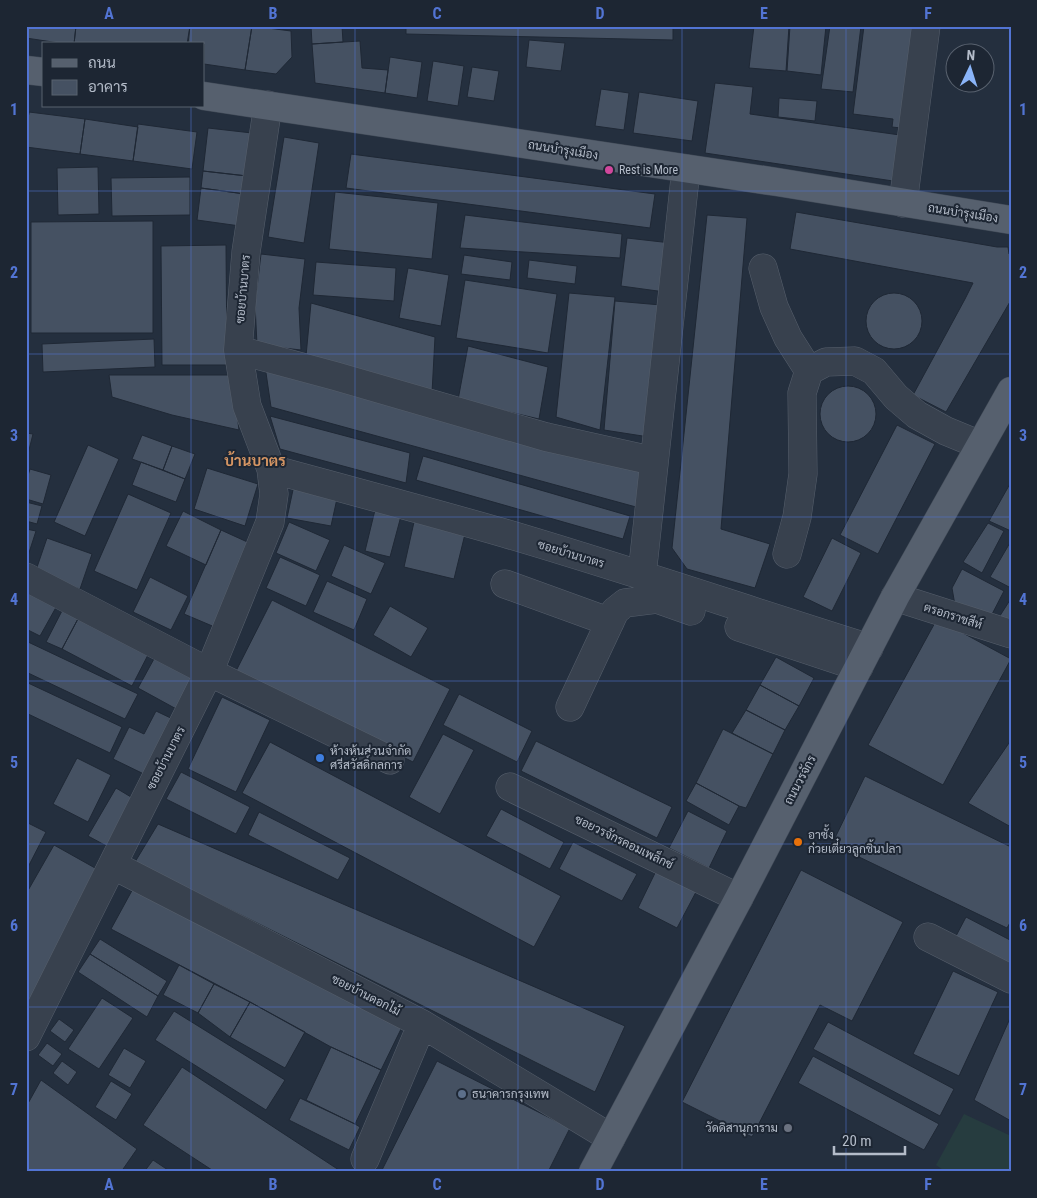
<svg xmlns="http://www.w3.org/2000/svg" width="1037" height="1198" font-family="'Roboto Condensed',Sarabun,sans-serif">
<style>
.green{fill:#263c3f}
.building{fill:#455162;stroke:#1f2835}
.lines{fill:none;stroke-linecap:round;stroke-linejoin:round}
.minor-casing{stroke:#565f6c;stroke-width:29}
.major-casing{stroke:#414a57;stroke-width:29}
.minor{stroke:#38414e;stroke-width:28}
.major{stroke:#56606e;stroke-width:28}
.grid{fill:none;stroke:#5274d3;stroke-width:1;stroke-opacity:0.55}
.hotel-dot{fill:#d1479c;stroke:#1d2633;stroke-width:2}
.shop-dot{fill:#3f7fe0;stroke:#1d2633;stroke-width:2}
.food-dot{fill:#e8710a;stroke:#1d2633;stroke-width:2}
.service-dot{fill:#5c6f8a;stroke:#1d2633;stroke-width:2}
.worship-dot{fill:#6b7280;stroke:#1d2633;stroke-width:2}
.labels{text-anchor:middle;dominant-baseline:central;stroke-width:4;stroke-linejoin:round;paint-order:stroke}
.street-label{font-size:12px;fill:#b4bcc9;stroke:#1d2633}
.poi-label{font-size:12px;fill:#b4bcc9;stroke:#1d2633;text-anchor:start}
.quarter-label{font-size:15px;font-weight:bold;fill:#d59563;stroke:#1d2633}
.neatline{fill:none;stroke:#5274d3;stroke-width:2}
.grid-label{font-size:16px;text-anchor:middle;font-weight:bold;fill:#5274d3}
</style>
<rect width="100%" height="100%" fill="#242f3e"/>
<path class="green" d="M964,1114L1011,1136V1172H946L936,1165Z"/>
<path class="building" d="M26,26H76L74,44H66L26,38Z
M76,26H190L188,44H74Z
M190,26H252L245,70L204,64V44H187Z
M252,26L291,31L292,57L276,74L245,70Z
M311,26H342L343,42L312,44Z
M406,26H673V40L406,34Z
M754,26H789L786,71L749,68Z
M790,26H826L821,75L787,71Z
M830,26H861L853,92L821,89Z
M864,26H914L901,128L892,127L893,119L853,114Z
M529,40L565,43L561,71L526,67Z
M360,41L362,68L388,70L385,93L315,83L312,44Z
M390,57L422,62L417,98L385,93Z
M433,61L464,66L458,106L427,101Z
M472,67L499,71L494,101L467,97Z
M715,83L753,87L750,114L900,135L893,181L705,153Z
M601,89L629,93L624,130L595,126Z
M639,92L698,101L692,141L633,133Z
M779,98L817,101L815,121L778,117Z
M26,112H29L26,133Z
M29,112L85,119L80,154L26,147V133Z
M85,119L138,127L133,161L80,154Z
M138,124L197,132L192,169L133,161Z
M208,128L252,133L247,176L203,171Z
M284,137L319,143L304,243L268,237Z
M351,154L655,194L650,228L346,188Z
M98,167L99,214L58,215L57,168Z
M203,171L247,176L245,194L201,188Z
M190,177V215L112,216L111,178Z
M201,188L245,194L240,226L197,220Z
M335,192L438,203L432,259L329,249Z
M796,212L997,247H1008L1009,254H1011V300L946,412L913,395L965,299L973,283L790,249Z
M465,215L622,234L620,258L460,248Z
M707,215L747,218L721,529L770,544L755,588L687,569L672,548Z
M153,221V333H31V222Z
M627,238L671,243L665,292L621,286Z
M226,245L227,365H162L161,246Z
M261,254L305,259L299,308L301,350L257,345L255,304Z
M464,255L512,262L510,280L461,274Z
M529,260L577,266L575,284L527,278Z
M316,262L396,268L394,301L313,295Z
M408,268L449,275L441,326L399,318Z
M465,280L557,294L548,353L456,338Z
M866 321a28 28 0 1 1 56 0a28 28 0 1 1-56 0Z
M569,293L615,297L600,430L556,417Z
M615,301L661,305L649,437L604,430Z
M311,303L435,337L432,393L306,356Z
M154,339L155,367L43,372L42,344Z
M468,346L548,367L539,419L458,400Z
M265,366L644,470L636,507L271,407Z
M109,375H232L239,430L172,415L112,397Z
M820 414a28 28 0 1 1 56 0a28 28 0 1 1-56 0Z
M270,416L410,453L406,483L280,449Z
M897,425L935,444L878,554L840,535Z
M26,433L33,434L26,462Z
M142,435L172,446L163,470L132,459Z
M88,445L119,459L85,536L54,522Z
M172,446L195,454L185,479L163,470Z
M423,456L630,516L623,539L416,480Z
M141,462L185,479L176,502L132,485Z
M207,468L258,484L245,526L194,509Z
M30,469L51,475L43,504L26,499V482Z
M1011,482V531L989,521Z
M294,485L338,494L331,526L287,518Z
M128,494L171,513L137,590L94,571Z
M26,502L42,506L37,524L26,521Z
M375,510L401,516L390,557L365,551Z
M183,511L221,530L206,565L166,546Z
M289,522L330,540L316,571L276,553Z
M414,522L465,534L454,579L404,567Z
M988,523L1004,531L982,573L963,562Z
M26,529L36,531L26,562Z
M221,530L254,545L217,628L184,614Z
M47,538L92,554L80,589L35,573Z
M832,538L861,553L832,611L803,597Z
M1011,541V588L990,577Z
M344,545L385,563L371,594L331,576Z
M280,557L320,575L306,606L266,588Z
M962,569L1004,591L988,622L956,611L952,588Z
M150,577L188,596L171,630L133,612Z
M327,581L367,599L354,630L313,612Z
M31,587L59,602L40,636L26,629V596Z
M272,600L450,689L413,762L235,673Z
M1010,600H1011V627L996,622Z
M65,605L80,615L62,649L46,642Z
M390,606L428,628L411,657L373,635Z
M80,615L150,651L132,686L62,649Z
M937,619L1011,659L943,785L868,745Z
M26,641L138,694L125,719L26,672Z
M155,657L197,680L180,711L138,688Z
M776,657L814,678L799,706L760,685Z
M26,682L122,727L110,753L26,713Z
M760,685L799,706L785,730L746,710Z
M459,694L532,731L517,762L443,725Z
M222,697L270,720L236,792L188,769Z
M746,710L785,730L773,754L732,733Z
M156,711L177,721L150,777L113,759L129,727L144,734Z
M723,729L773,754L746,808L739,806L696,783Z
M443,734L474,750L440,814L409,797Z
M1011,740V827L968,803Z
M536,741L672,807L657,838L521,771Z
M270,742L561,896L534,947L242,793Z
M77,758L111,775L88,822L53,804Z
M181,772L250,807L236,834L166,799Z
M865,776L1011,847V921L1007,928L832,844Z
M696,783L739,806L729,825L686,801Z
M116,788L141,803L114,850L88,836Z
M501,809L564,842L550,869L486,836Z
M688,811L727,831L709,868L669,848Z
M259,812L350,858L338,880L248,835Z
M26,822L46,832L26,871Z
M158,824L625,1026L595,1092L135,862Z
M573,842L637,874L622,901L559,869Z
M54,845L104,873L26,1011V894Z
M801,870L903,922L852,1021L820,1005L752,1137L682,1102Z
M656,871L696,892L677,928L638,908Z
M135,885L402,1027L381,1070L331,1047L250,1002L111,929Z
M966,917L1010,940L1011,938V965L956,936Z
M100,939L167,981L158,996L90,954Z
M90,954L158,996L147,1017L78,972Z
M179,965L214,984L198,1013L163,995Z
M953,971L998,992L959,1076L913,1054Z
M214,984L250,1002L230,1037L198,1013Z
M102,998L133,1018L99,1069L68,1049Z
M250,1002L305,1032L285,1068L230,1037Z
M174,1011L285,1080L266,1110L155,1040Z
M1011,1016V1121L974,1100Z
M59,1019L74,1030L65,1042L50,1031Z
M828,1022L954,1089L940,1116L813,1049Z
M47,1043L62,1054L53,1066L38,1055Z
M331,1047L381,1070L355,1124L306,1100Z
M124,1048L146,1061L130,1088L108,1075Z
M813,1056L939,1124L924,1150L798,1083Z
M62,1061L77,1072L68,1085L53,1073Z
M437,1061L570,1128L548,1172H381Z
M182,1067L342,1172H215L143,1125Z
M41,1080L137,1149L121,1172H26V1107Z
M111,1081L132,1094L116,1120L95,1107Z
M300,1098L355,1124L360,1127L349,1150L289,1120Z
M153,1160L171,1172H144Z"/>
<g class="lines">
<defs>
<path id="minor" d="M903,203L926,26
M763,268L774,307L788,338L809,371
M238,350L335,376L546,437L654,461
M271,469C349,490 427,511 504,533C627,569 747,610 869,648
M787,554L797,517L803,474L802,393L809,371L826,362L855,361L874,371L896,397L917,415L946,431L980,445
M642,575L686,169
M26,577L209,672L390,760
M505,584L610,622
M895,597L1011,634
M739,627L859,667
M570,707L615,611L625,603L657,599L691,611
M510,787L739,898
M113,865L422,1024L611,1138
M928,937L1011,979
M26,1037L209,672L270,522L274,494L271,469L247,406L238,350L246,252L268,105
M365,1159L422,1024"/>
<path id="major" d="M26,70L44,72
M204,96L777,182L1011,220
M593,1172L739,898L895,597L1011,391"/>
</defs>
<use href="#minor" class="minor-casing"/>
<use href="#major" class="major-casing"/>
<use href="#minor" class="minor"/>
<use href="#major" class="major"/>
</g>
<path class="grid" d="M191,26V44M355,26V1172M518,26V1172M682,26V1172M846,26V1172M191,106V1172M26,191H1011M26,354H1011M26,517H1011M26,681H1011M26,844H1011M26,1007H1011"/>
<circle class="hotel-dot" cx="609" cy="170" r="5"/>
<circle class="shop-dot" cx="320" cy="758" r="5"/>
<circle class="food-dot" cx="798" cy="842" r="5"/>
<circle class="service-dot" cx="462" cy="1094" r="5"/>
<circle class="worship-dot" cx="788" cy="1128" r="5"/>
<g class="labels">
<g class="street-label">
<text transform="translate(563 150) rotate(9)">ถนนบำรุงเมือง</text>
<text transform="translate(963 213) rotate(9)">ถนนบำรุงเมือง</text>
<text transform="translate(243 289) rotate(-85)">ซอยบ้านบาตร</text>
<text transform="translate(571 554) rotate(17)">ซอยบ้านบาตร</text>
<text transform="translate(953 616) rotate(18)">ตรอกราชสีห์</text>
<text transform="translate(166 758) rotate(-63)">ซอยบ้านบาตร</text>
<text transform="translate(800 780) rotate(-62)">ถนนวรจักร</text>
<text transform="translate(624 842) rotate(26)">ซอยวรจักรคอมเพล็กซ์</text>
<text transform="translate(366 995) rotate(27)">ซอยบ้านดอกไม้</text>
</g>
<g class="poi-label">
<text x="619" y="170">Rest is More</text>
<text x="330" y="751">ห้างหุ้นส่วนจำกัด<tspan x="330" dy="14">ศรีสวัสดิ์กลการ</tspan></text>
<text x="808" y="835">อาซั้ง<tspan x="808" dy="14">ก๋วยเตี๋ยวลูกชิ้นปลา</tspan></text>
<text x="472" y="1094">ธนาคารกรุงเทพ</text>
<text x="778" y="1128" text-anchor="end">วัดดิสานุการาม</text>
</g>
<g class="quarter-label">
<text x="255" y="461">บ้านบาตร</text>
</g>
</g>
<rect width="1037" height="1198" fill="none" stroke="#1d2633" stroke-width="55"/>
<rect x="42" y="42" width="162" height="65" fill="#1d2633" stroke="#59626f"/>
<rect x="52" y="59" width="25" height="8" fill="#56606e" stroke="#59626f"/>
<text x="88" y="68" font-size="15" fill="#b4bcc9">ถนน</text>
<rect x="52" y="80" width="25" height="15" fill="#455162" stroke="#59626f"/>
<text x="88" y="92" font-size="15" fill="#b4bcc9">อาคาร</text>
<g transform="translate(970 68) rotate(4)"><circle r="24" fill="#1d2633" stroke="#59626f"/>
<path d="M0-4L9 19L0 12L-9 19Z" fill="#8ab4f8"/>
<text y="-8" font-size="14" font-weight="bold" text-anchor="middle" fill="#b4bcc9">N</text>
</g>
<path d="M834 1146v8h71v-8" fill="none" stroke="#b4bcc9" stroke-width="2.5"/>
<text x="842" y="1146" font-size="15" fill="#b4bcc9" stroke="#1d2633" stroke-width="4" paint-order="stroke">20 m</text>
<rect x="28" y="28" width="982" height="1142" class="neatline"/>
<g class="grid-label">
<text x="109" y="19">A</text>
<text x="273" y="19">B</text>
<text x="437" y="19">C</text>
<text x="600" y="19">D</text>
<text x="764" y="19">E</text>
<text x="928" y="19">F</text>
<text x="14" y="115">1</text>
<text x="1023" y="115">1</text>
<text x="14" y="278">2</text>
<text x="1023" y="278">2</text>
<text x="14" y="441">3</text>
<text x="1023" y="441">3</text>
<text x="14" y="605">4</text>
<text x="1023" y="605">4</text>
<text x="14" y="768">5</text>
<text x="1023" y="768">5</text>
<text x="14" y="931">6</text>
<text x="1023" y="931">6</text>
<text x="14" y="1095">7</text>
<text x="1023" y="1095">7</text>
<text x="109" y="1190">A</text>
<text x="273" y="1190">B</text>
<text x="437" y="1190">C</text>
<text x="600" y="1190">D</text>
<text x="764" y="1190">E</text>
<text x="928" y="1190">F</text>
</g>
</svg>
